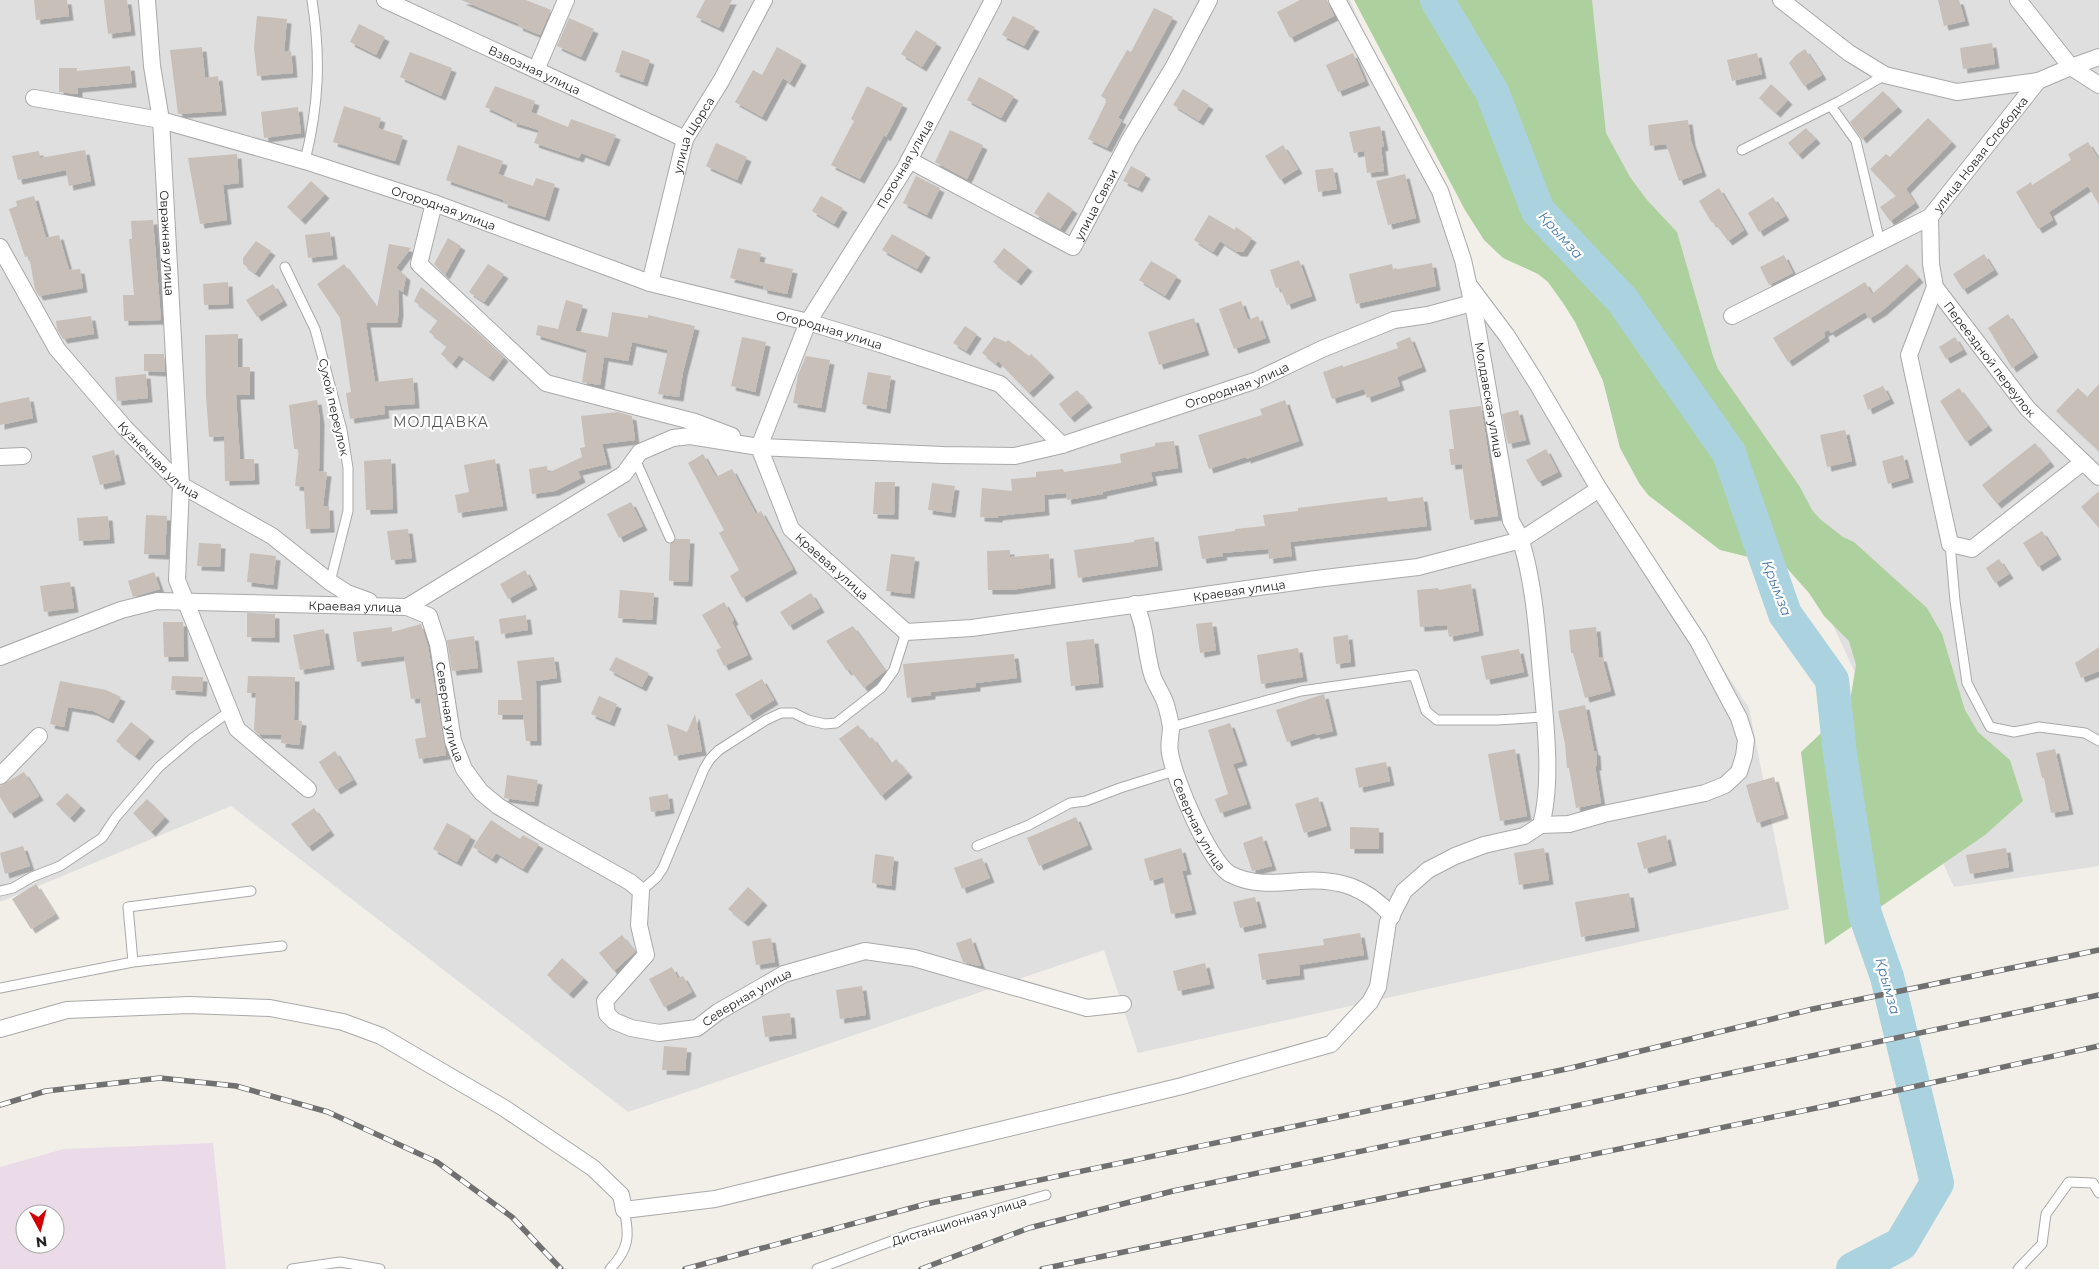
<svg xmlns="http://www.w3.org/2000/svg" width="2099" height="1269" font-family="Montserrat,sans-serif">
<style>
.residential{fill:#e0dfdf}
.industrial{fill:#ebdbe8;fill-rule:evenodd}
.forest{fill:#add19e}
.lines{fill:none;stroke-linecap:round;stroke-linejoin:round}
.river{stroke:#aad3df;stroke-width:34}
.building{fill:#c7bfb8;filter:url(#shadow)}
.lane-casing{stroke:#a9a9a9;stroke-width:11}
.street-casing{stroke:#a9a9a9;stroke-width:18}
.lane{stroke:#fff;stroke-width:9}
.street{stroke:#fff;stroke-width:16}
.rail-casing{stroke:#707070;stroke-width:5.5}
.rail{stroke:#fff;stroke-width:4;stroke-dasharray:11;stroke-linecap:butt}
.labels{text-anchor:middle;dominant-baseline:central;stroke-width:4.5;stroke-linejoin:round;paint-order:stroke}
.street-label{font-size:12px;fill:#222;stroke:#fff}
.water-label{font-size:14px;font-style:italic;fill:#4a7aab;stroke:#fff}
.neighbourhood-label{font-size:14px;letter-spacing:1px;fill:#555;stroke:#fff}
</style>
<defs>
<filter id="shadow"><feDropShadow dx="4.5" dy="4.5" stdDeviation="0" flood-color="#0004"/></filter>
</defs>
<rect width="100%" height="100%" fill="#f2efe9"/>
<path class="residential" d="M0,0H1350L1475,287L1749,708L1789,909L1138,1053L1104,950L628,1112L231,806L0,902Z
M1577,0H2099V866L1954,887L1778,506L1563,136Z"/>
<path class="industrial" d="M213,1143L226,1269H0V1167L64,1149ZM25,1214H55V1244H25Z"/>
<path class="forest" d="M1354,0H1592L1606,133L1630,177L1647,200L1677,232L1713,356L1718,369L1800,487L1812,510L1820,519L1843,537L1854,542L1927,608L1942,634L1965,710L1978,732L2010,760L2023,801L1985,835L1825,945L1801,752L1849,707L1856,665L1849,641L1824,616L1809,593L1785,566L1720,550L1648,495L1639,483L1620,448L1603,381L1575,322L1563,303L1548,282L1538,274L1503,258L1484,240L1465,210Z"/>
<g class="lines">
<path class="river" d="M1437,0L1492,92L1538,211L1623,301L1729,453L1785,614L1832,680L1840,754L1865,914L1887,977L1937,1183L1901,1244L1853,1269"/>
</g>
<path class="building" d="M34,0H67L69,16L36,20Z
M104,0H127L131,31L108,34Z
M461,0H526L551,10L540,35L518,26L519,24Z
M705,0H732L719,28L696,17Z
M1300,0H1327L1334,16L1290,38L1277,12Z
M1938,0H1959L1965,21L1944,26Z
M1154,8L1173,17L1118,118L1122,120L1107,148L1088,139L1107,100L1101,96L1127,50L1131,52Z
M257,16L287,19L284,52L291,51L293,73L257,76L254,47Z
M1013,16L1035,27L1024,46L1002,35Z
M569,18L594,29L581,57L557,46Z
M359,24L385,37L376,55L350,42Z
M916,30L937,43L922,67L901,54Z
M1992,43L1995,64L1963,69L1960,48Z
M202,47L205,78L218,76L222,111L178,114L170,50Z
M777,47L802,61L790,83L783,78L762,117L735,102L753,70L762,75Z
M1805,49L1822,75L1804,86L1789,63L1796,55Z
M622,50L650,60L643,82L615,72Z
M410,52L452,68L441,96L400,77Z
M1353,53L1365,81L1338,92L1326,65Z
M1757,53L1762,74L1732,81L1727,60Z
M130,66L132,83L78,88V94L59,92V68H77V71Z
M979,77L1014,96L1001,118L967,100Z
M1771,84L1788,100L1776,113L1759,98Z
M495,86L535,101L531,112L568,127L571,119L616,135L605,162L581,153L579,158L534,143L539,130L512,122L513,120L485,107Z
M867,86L903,104L886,137L884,135L860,179L831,165L854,121L851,119Z
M1183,89L1209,105L1199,121L1173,105Z
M1883,91L1898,107L1862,139L1850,122Z
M344,106L381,118L378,128L403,136L395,161L333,142Z
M298,107L301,133L264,138L261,112Z
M1928,118L1952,142L1906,189L1915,203L1890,221L1880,207L1896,196L1870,169L1886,154L1890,157Z
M1688,120L1691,141L1702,172L1679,181L1666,144L1650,146L1648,125Z
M1380,126L1384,146L1381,147L1384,171L1367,173L1364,151L1354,153L1349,132Z
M1806,128L1816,139L1798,155L1788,143Z
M950,130L983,145L967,179L935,162Z
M2088,142L2099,160V205L2088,186L2049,212L2053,220L2038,229L2016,192L2031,182L2032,185L2071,160L2068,154Z
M716,143L747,157L737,180L706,166Z
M458,145L503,161L498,174L533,186L536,178L555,184L545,217L503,203L504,200L446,180Z
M1283,145L1298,169L1280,180L1265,156Z
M85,150L91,181L69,186L66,170L18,180L12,156L39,151L40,158Z
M237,154L239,183L223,185L227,220L200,224L188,158Z
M1131,166L1146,174L1138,188L1123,181Z
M1333,168L1337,189L1318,192L1315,170Z
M1405,174L1416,218L1388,225L1376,181Z
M916,176L940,188L927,215L903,203Z
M311,181L325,194L301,220L287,207Z
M1719,188L1744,230L1728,241L1714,222L1712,223L1699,201Z
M1048,192L1073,209L1060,229L1034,213Z
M34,196L46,238L59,235L69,270L80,269L83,288L39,296L35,289L29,256L25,257L9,209L17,206L16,201Z
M821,196L843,208L834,224L812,211Z
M1773,197L1785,216L1759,232L1748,213Z
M1209,215L1235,230L1236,227L1252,238L1243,252H1237L1220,241L1213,252L1194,240Z
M153,220L161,320L124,321L123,295H134L129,239H132L131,221Z
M330,232L333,255L308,258L305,235Z
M892,234L926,253L917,269L882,250Z
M448,238L461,246L445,275L434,264Z
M256,241L271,251L255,273L243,264V258Z
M389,244L411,248L396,268L406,276L403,292L398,289L399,312L397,323H366L375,382L413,378L415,404L384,406L385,414L350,419L346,393L351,392L340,318L317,284L344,264L377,308Z
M738,248L761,253L759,262L793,269L787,294L763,289V286L730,278Z
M1004,248L1028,267L1017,281L993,262Z
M1984,254L1994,270L1963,290L1953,274Z
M1784,255L1793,273L1769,285L1760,267Z
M1299,260L1312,296L1287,305L1280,287L1276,288L1270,270Z
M1151,261L1177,276L1165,296L1139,280Z
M1432,263L1436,286L1356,304L1349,274L1392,264L1393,270Z
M488,264L504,274L484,302L469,292Z
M1907,264L1919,278L1882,311L1869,319L1865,312L1831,333L1829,330L1824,332L1825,337L1788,362L1773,338L1865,282L1872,294Z
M228,282L229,304L204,305L203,284Z
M273,284L283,301L257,317L246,300Z
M421,287L475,330L504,357L489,377L459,355L452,364L441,354L447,346L429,332L438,320L414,301Z
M566,300L583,305L575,331L608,337L612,312L648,318V315L695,326L683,372L679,397L658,394L668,350L632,342L628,361L604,357L600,385L582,382L587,350L536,335L538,325L558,329Z
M1241,301L1248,320L1258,316L1266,338L1234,349L1219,309Z
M2008,314L2034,353L2012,368L1988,328Z
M91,316L94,334L63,339L57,329L56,321Z
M1194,318L1205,351L1159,365L1148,332Z
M965,326L977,334L966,351L953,343Z
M238,334V367H250V395H236L240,459H254L255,480L225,481L224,436L209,437L206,396L205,335Z
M742,337L766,342L755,392L731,386Z
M994,337L1006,342L1008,340L1029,356L1031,354L1050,373L1029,393L998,361L996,364L982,353Z
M1410,337L1422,367L1397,377L1400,386L1367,398L1364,389L1332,399L1323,372L1343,365V367L1398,348L1396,343Z
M1955,337L1963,350L1946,359L1939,347Z
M144,354H164L165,372L144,371Z
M806,356L830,360L821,408L793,403L798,375Z
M868,372L891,376L886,409L862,404Z
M146,374L148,398L117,401L115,377Z
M2099,384V451L2056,411L2078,388L2087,397Z
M1883,386L1890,399L1868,410L1863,395Z
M1959,388L1988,426L1966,442L1940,401Z
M1077,390L1088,403L1070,418L1059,404Z
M29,397L33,418L0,425V403Z
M317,400L320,420L319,471L327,472L323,506H329L330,528L306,529L304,487L295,486L299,449H294L289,405Z
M1285,400L1299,441L1261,454L1246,459V457L1209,469L1198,435L1262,415L1260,409Z
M1481,406L1498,516L1470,520L1462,464L1451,465L1449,449H1454L1449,410Z
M1518,410L1526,440L1508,444L1502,414Z
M618,412L632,416L635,440L602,444L607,464L578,471L581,478L555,491L532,494L529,469L547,466L548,473L582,457L580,448L585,447L581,416Z
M1845,430L1852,461L1827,467L1820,435Z
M1174,441L1178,468L1151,472L1153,481L1102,492L1103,494L1067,500L1066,493L1044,495L1045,511L998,516V518L980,517L982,488L1012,491L1011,479L1036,477V472L1063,469L1064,472L1121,463L1120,454L1155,446V443Z
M2035,443L2050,462L1997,504L1982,485Z
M1546,449L1558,472L1538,482L1526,460Z
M114,450L121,480L100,485L92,456Z
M703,454L716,477L732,469L756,514L761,511L793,569L742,598L730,576L739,570L719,533L724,530L688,463Z
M1903,455L1909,478L1888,484L1882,461Z
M391,459L393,509L366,510L364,461Z
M495,459L503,506L458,513L455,495L469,492L464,465Z
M875,482H895L894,515L873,514Z
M932,483L955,486L951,513L928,510Z
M2099,491V528L2081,507Z
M1387,497L1388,502L1423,497L1427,526L1290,542L1292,556L1269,559L1268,549L1222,553L1223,556L1202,559L1198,536L1235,531V529L1265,526L1263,515L1298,511V508Z
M631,502L643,526L619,538L607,514Z
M146,515L167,516L165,555L144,554Z
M108,516L110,539L79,541L77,518Z
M408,529L412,558L391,560L387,531Z
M2042,531L2057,555L2038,567L2023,543Z
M1154,537L1158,566L1078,578L1074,550L1134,542V540Z
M676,539H690L688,582L669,581L670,544Z
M199,543L221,544L220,567L197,566Z
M1010,550V557L1049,554L1051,584L1011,590H988L987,551Z
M250,553L276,556L273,585L247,582Z
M891,554L915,557L910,594L886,591Z
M1999,559L2009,574L1995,583L1986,568Z
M525,570L533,585L508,599L500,584Z
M154,572L160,589L133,597L128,581Z
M70,582L74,608L44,612L40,586Z
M1471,584L1479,631L1449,637L1447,625L1420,627L1417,590L1438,588L1439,590Z
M620,590L654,593L652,620L618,618Z
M811,593L820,608L789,626L780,612Z
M724,602L734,620L732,622L748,655L724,666L716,650L721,648L702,615Z
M247,613L275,614V638L247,637Z
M526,615L528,630L501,634L499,619Z
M163,622H183L184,657H164Z
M1212,622L1216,650L1200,653L1196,624Z
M421,624L428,646L446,755L419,759L415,739L426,737L420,698L411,699L404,656L357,662L353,632L392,627V632Z
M853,626L885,671L864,688L849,669L847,671L826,641Z
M1596,627L1599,657H1602L1611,691L1585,698L1573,653H1571L1569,630Z
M324,629L330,665L300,670L293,635Z
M1348,635L1351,662L1336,664L1333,637Z
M474,636L478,668L452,671L447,640Z
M1094,639L1099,683L1071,686L1066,642Z
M2099,647V671L2081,678L2075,663Z
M1298,648L1303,677L1261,684L1257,655Z
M1519,649L1524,672L1486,680L1481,656Z
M1014,654L1017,678L976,683V687L931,692V695L907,698L903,664Z
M554,657L557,678L536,681L537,741H526L523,715H498V700H522L517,661Z
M616,657L649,673L642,687L609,670Z
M172,676L203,677L202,692L171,690Z
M248,676L295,677L294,720L302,721L299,745L281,743L282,735L258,734L254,730L256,693H247Z
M762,679L774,700L748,716L735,694Z
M60,681L106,690L121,697L109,719L93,711L68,707L64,727L50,724Z
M1324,694L1333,731L1316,735L1315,733L1287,742L1276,710Z
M599,696L617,704L610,722L591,714Z
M1585,705L1594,751H1596L1597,766H1595L1601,803L1576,808L1569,768H1567L1565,744L1558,711Z
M695,714L702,751L674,756L667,724L687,732Z
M131,722L150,737L135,756L116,741Z
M1230,723L1243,761L1233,764L1247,804L1220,813L1215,799L1228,794L1208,730Z
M858,725L869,739L872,737L891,764L896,759L908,773L881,796L839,739Z
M1515,749L1527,816L1500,821L1488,754Z
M2055,749L2069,810L2051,813L2044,778H2042L2036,753Z
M335,751L353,780L336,790L319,762Z
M1386,762L1390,781L1359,788L1355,768Z
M24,772L39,796L10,814L0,797V786Z
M507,775L538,780L534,802L504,798Z
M1774,777L1784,814L1757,823L1746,785Z
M67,793L81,806L70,818L56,804Z
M668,794L670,809L651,812L649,797Z
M1318,797L1327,826L1304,833L1295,804Z
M147,799L165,817L151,832L133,813Z
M314,808L330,831L308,847L291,824Z
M1076,817L1088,845L1039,866L1027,838Z
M491,820L520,839L523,835L539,844L523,869L496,853L492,859L473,847Z
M447,823L471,836L457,862L433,849Z
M1350,827L1379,828V849H1350Z
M1666,835L1672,861L1644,869L1637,843Z
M1262,836L1272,866L1252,871L1243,843Z
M23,846L30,866L5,874L0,853Z
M1181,848L1187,870L1182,871L1192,910L1171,914L1163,877L1150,881L1144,859Z
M1544,848L1549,880L1519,885L1514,853Z
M2006,848L2009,867L1970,874L1966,855Z
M875,854L894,857L891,886L872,883Z
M982,858L990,878L962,889L954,868Z
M36,884L55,914L31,929L12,899Z
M748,887L763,901L744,922L728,909Z
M1629,893L1635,927L1581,937L1575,902Z
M1255,897L1262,923L1240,928L1233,902Z
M1360,933L1364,955L1299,965L1300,975L1262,980L1258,954L1324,945L1323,939Z
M622,935L635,952L614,971L599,953Z
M771,938L775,962L756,965L752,941Z
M971,938L981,966H979L963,962L956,943Z
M562,958L584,978L569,994L547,975Z
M1205,963L1210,984L1178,991L1173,971Z
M672,967L678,978L683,976L692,992L664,1007L649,979Z
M862,986L866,1015L840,1019L836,990Z
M790,1013L792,1034L765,1037L762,1016Z
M664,1046L687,1048L685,1071L662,1070Z"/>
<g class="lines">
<defs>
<path id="lane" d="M1831,106L1856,141L1880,242
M1742,150L1840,101L1885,75
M305,161C319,104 321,58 312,0
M285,267L315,329L342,430L348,468V511L330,582
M635,459L670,538
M1950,544L1955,601L1967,683L1990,727L2014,732L2039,727L2085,733L2099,741
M1171,727L1301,691L1414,675L1426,711L1437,720H1497L1544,717
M977,846L1029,825L1070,803L1086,801L1120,788L1174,771
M0,891L13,888L32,877L60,866L102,838L116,817L159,767L193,738L230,711
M641,891L657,877L663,868L704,769L710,759L719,750L766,720L781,713H794L808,720L825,724L836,723L881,688L894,670L906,632
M133,962L128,907L251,891
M0,988L133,962L282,946
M292,1269L340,1262L380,1269
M610,1269C629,1249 630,1236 624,1210
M817,1269L913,1233L1046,1195
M2018,1269L2042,1244L2046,1214L2069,1182L2093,1183L2099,1193"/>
<g id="street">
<path id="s1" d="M147,0L152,66L161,120L181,485L177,580L237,729L308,789"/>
<path id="s2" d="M385,0L685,139"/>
<path d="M993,0L905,168L808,322L759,447L943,455L1015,456L1062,445"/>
<path id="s3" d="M1337,0L1440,191L1463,260L1475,315L1511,521C1514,527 1519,534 1521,541C1534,583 1537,630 1541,673C1545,719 1553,782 1541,825"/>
<path d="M1781,0L1849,53L1885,75L1957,92L2038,81"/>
<path d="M2071,67L2099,85"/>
<path d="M2071,67L2099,57"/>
<path d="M536,70L566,0"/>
<path id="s4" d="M34,98L161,120L305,161L434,203L650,283L808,322L880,344L1000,384L1062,445L1257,380L1322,349L1394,320L1428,315L1472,303"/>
<path id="s5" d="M909,160L1073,247L1129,141L1173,68L1209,0"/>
<path d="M434,203L419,264L546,383L695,422L732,436"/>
<path id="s6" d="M1930,217L1931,264L1935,287L2028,409L2099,477"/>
<path id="s7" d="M0,247L57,349L125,428L181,485L272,536L330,582L347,593L369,601"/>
<path id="s8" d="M650,283L685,139L721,81L764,0"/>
<path d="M1935,287L1909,355L1950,544L1972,549L2083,462"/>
<path id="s9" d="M1732,316L1930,217L2038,81L2071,67L2018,0"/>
<path d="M0,457L23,456"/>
<path id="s10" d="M1135,604C1146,626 1145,651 1152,674C1155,685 1163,694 1166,705C1168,712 1170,720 1171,727C1171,736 1168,745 1170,753C1174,778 1209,862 1230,874C1253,886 1276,883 1300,881C1339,878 1366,887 1392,916"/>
<path id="s11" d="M407,607L429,616L438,644L453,741L464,769L481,792L498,806L541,832L630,882L641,891L639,925L646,955L605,1001L607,1014L614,1021L631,1028L659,1033L697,1028L718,1012L784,974L865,951L914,958L1087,1008L1123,1004"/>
<path id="s12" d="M0,657L121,610L157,601L407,607L624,474L640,452L673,438L690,436L759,447L791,529L906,632L972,628L1316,579L1418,567L1521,540L1599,489"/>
<path d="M0,776L39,736"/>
<path d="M0,1029L67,1010L189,1005L270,1008L343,1022L381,1036L504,1108L593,1168L621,1195L624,1210L715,1199L1182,1086L1331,1044L1370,1002L1378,987L1388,922L1404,891L1428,870L1455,856L1484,845L1524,836L1541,825L1569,824L1604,814L1705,793L1725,785L1739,772L1744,756L1746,740L1739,718L1698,641L1599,489L1536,382L1507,336L1468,284"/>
</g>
</defs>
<use href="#lane" class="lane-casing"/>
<use href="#street" class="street-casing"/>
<use href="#lane" class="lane"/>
<use href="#street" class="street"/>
<defs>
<path id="rail" d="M0,1105L46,1091L160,1078L236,1086L328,1112L437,1162L512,1217L561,1269
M685,1269L926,1204L1571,1068L1813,1009L2099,950
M921,1269L1029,1228L1173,1191L2099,995
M1042,1269L1826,1106L2099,1046"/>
</defs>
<use href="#rail" class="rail-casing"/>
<use href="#rail" class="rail"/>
</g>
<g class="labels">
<g class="street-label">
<text stroke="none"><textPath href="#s2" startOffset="165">Взвозная улица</textPath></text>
<text stroke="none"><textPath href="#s8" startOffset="155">улица Щорса</textPath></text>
<text stroke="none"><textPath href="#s9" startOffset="302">улица Новая Слободка</textPath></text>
<text transform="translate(905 164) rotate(-60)">Поточная улица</text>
<text stroke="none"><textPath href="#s5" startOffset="234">улица Связи</textPath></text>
<text stroke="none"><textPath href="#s4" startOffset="425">Огородная улица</textPath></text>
<text stroke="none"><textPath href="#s1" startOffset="244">Овражная улица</textPath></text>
<text stroke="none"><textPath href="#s4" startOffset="830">Огородная улица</textPath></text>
<text stroke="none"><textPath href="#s6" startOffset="161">Переездной переулок</textPath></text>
<text stroke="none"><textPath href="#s4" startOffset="1281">Огородная улица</textPath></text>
<text stroke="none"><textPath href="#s3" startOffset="432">Молдавская улица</textPath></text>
<text transform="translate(334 407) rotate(77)">Сухой переулок</text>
<text stroke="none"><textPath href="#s7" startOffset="268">Кузнечная улица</textPath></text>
<text stroke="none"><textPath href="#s12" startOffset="965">Краевая улица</textPath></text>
<text stroke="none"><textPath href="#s12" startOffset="1400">Краевая улица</textPath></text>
<text stroke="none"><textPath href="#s12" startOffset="365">Краевая улица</textPath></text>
<text stroke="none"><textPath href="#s11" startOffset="122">Северная улица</textPath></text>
<text stroke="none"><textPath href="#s10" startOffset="232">Северная улица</textPath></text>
<text stroke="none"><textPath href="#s11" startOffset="692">Северная улица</textPath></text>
<text transform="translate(959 1221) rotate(-17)">Дистанционная улица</text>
</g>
<g class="water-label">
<text transform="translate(1561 235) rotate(48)">Крымза</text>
<text transform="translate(1777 588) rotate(69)">Крымза</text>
<text transform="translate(1888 986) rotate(74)">Крымза</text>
</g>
<g class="neighbourhood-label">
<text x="441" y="422">МОЛДАВКА</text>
</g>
</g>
<g transform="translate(40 1229) rotate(173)"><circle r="24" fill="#ffffff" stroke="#a7a7a7"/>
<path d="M0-4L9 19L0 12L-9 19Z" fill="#d40000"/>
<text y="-8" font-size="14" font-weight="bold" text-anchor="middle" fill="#222222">N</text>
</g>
</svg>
